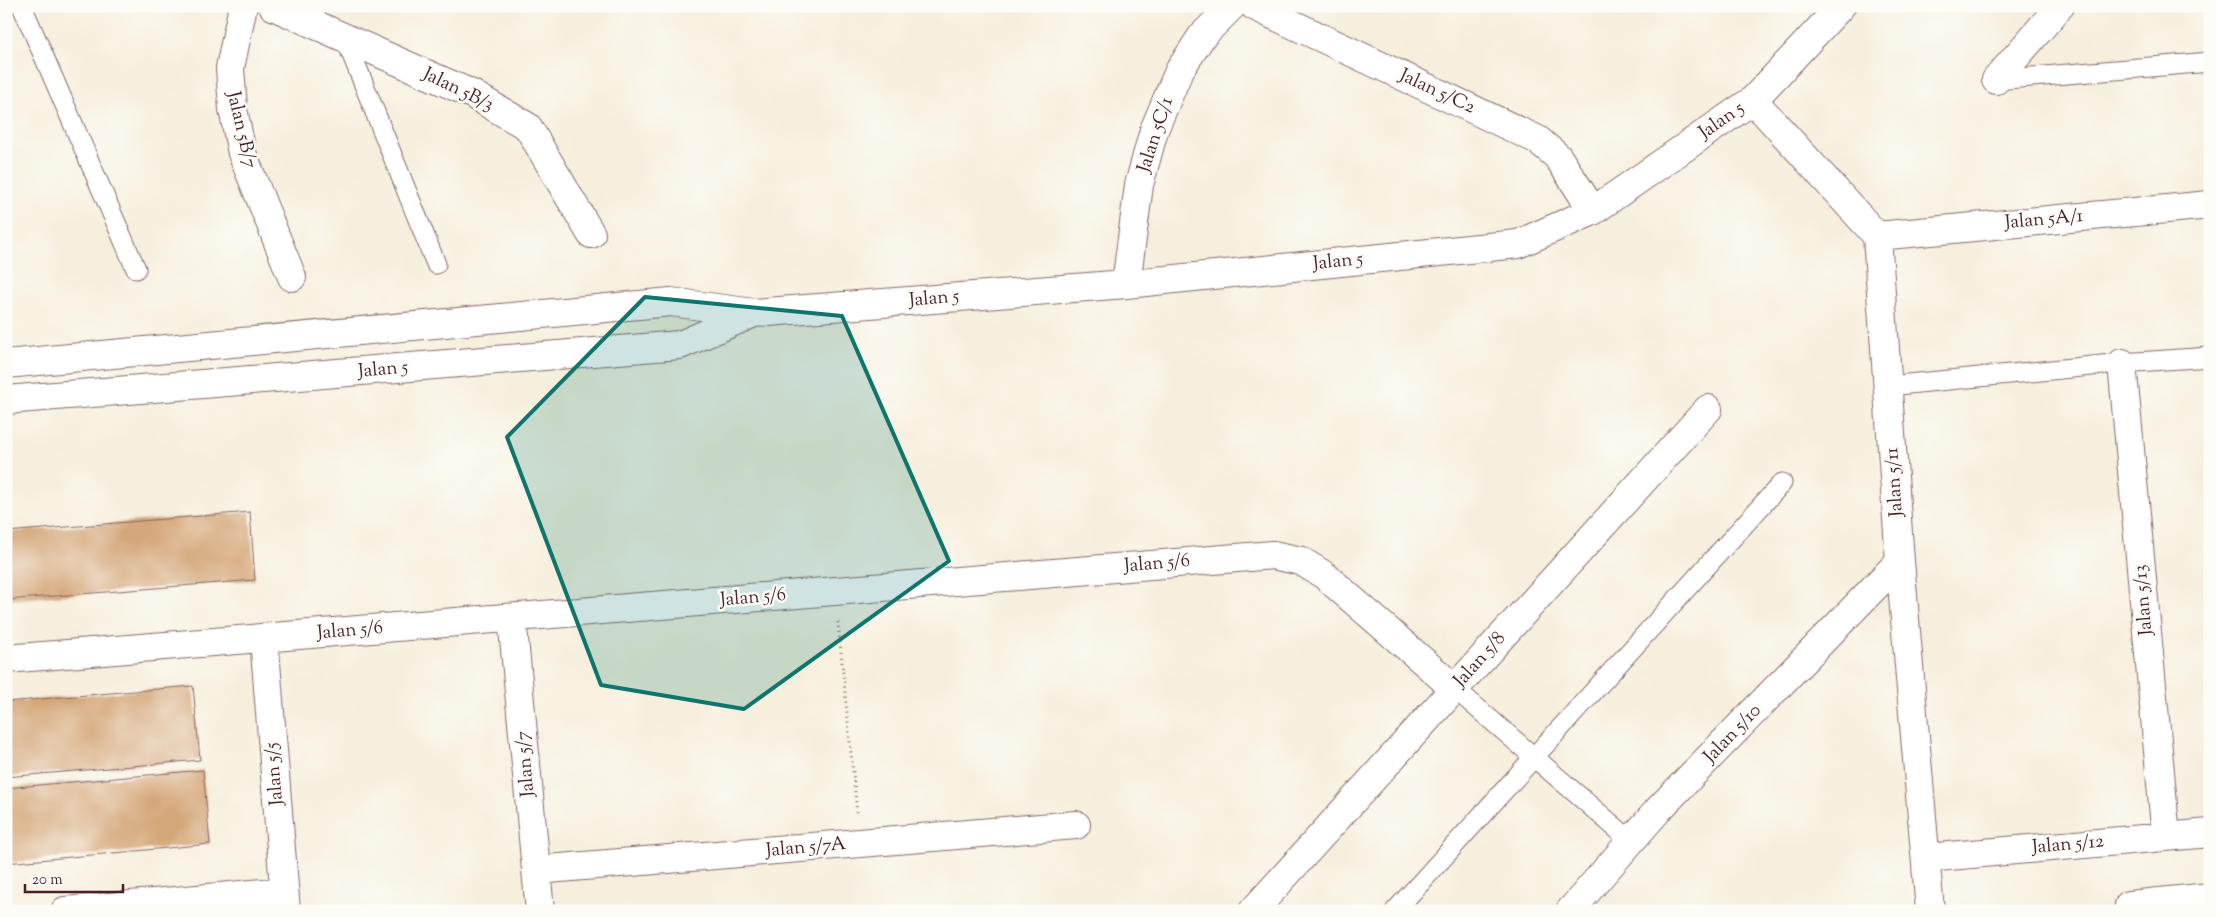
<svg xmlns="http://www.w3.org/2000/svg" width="2216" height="917" font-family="'Sorts Mill Goudy',serif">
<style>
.building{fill:#d5a87b}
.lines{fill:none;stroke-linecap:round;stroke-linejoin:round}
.lane-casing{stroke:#866869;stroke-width:21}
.street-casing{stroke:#866869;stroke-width:30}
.path{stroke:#866869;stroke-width:3;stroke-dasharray:1 4;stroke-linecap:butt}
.lane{stroke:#fff;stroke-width:19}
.street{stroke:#fff;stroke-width:28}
.marked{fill:#0f766e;fill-opacity:0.2;stroke:#0f766e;stroke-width:4;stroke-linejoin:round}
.labels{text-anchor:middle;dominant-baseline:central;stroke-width:5;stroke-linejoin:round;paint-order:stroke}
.street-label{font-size:19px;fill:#4a1f2b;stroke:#fdfcf7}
</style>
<rect width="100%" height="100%" fill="#fdfcf7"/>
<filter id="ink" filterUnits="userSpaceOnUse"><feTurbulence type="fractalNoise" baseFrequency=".02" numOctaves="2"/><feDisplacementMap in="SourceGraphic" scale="10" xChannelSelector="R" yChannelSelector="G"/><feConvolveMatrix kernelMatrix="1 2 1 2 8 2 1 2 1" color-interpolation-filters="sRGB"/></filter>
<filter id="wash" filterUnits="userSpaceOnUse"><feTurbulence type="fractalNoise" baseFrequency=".0096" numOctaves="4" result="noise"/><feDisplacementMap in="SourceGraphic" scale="20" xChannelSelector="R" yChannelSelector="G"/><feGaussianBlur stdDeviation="1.12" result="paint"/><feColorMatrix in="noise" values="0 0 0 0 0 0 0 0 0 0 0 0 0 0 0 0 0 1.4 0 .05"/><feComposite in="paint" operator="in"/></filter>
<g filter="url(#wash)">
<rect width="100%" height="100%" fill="#f6efdd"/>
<g id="blocks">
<path class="building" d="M250,512L255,580L6,600V532Z
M193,686L200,760L6,777V702Z
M203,770L210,844L6,863V788Z"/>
</g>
</g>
<g filter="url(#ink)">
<use href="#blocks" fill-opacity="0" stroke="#866869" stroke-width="1"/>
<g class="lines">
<defs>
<path id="lane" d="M22,6L136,269
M346,40L436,264
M1996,80L2210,62
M1888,386L2122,363L2210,357
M1454,688L1631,841
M1395,911L1782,483"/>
<path id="street" d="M243,6L230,68L233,109L242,153L292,277
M273,6L472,94L528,127L591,234
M1254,6L1538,140L1558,157L1593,211
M1996,80L2060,6
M1753,100L1877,236L1900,561L1930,911
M1877,236L2210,205
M1126,284L1139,185L1154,130L1179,71L1202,36L1232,6
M2122,363L2166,837
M6,364L671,302L754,313L1126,284L1518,244L1593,211L1753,100L1841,6
M6,400L680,345L754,313
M512,618L540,911
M264,638L286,911
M6,659L1273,555L1301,561L1324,575L1454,688
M1926,858L2210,833
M536,870L1076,825
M2129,905L2210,897
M65,911L284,891
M1253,911L1708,409
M1570,911L1659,809L1900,561"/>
</defs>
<use href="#lane" class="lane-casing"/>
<use href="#street" class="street-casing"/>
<path class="path" d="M838,622L857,813"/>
<use href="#lane" class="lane"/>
<use href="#street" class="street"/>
</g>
</g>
<path class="marked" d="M645,297L842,316L949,561L744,709L601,685L507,437Z"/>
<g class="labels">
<g class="street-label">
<text transform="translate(458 90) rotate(26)">Jalan 5B/3</text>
<text transform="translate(1437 92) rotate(25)">Jalan 5/C2</text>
<text transform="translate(1722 121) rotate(-35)">Jalan 5</text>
<text transform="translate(241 130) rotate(77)">Jalan 5B/7</text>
<text transform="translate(1156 135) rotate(-72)">Jalan 5C/1</text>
<text transform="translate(2044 220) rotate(-5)">Jalan 5A/1</text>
<text transform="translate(1338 262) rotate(-6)">Jalan 5</text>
<text transform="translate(934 299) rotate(-5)">Jalan 5</text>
<text transform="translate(383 370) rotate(-5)">Jalan 5</text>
<text transform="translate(1895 482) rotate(-94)">Jalan 5/11</text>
<text transform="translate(1157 564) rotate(-5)">Jalan 5/6</text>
<text transform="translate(753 598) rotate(-5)">Jalan 5/6</text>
<text transform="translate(2144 600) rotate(-95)">Jalan 5/13</text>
<text transform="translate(350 631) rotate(-5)">Jalan 5/6</text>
<text transform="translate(1480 660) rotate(-48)">Jalan 5/8</text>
<text transform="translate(1733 734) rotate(-46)">Jalan 5/10</text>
<text transform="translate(526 764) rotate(-95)">Jalan 5/7</text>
<text transform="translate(275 774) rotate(-95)">Jalan 5/5</text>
<text transform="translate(2068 845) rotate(-5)">Jalan 5/12</text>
<text transform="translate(806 848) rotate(-5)">Jalan 5/7A</text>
</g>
</g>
<rect width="2216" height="917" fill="none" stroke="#fdfcf7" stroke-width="25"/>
<path d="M25 884v8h98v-8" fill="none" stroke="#4a1f2b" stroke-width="2.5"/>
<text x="32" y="884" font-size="15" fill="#4a1f2b" stroke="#fdfcf7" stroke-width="4" paint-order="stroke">20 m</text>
</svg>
